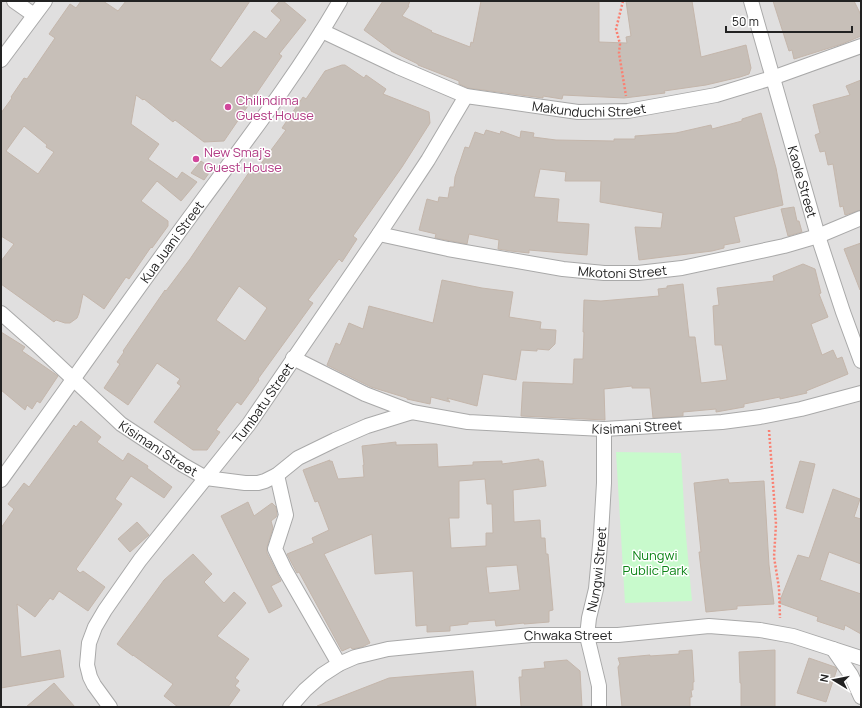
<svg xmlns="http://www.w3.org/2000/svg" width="862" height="708" font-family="Manrope,sans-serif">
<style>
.residential{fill:#e0dfdf}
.park{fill:#c8facc}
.building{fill:#c7bfb8;stroke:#c4b6ab;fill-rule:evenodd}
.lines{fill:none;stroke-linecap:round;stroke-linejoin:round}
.minor-casing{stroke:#a9a9a9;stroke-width:16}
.path{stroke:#fa8072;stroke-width:2.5;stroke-dasharray:2 2;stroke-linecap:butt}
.minor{stroke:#fff;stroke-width:14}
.hotel-dot{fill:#d1479c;stroke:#fff;stroke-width:1.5}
.labels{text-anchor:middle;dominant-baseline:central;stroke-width:3;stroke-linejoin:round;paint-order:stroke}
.hotel-label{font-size:13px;fill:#b23c85;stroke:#fff;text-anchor:start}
.street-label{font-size:13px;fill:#222;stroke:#fff}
.park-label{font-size:13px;fill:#0c8416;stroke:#fff}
</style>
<rect width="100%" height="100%" fill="#f2efe9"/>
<path class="residential" d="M1,1H861V707H1Z"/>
<path class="park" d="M616,452L681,453L685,525L692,601L625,603Z"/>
<path class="building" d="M81,1H103L118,11L126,1H250L210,60L221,68L254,31L266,39L281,20L271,11L280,1H283L306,20L279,54L282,56L224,141L204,142L175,120L173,122L144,99L143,100L136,95L131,124L159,144L148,159L177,179L182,172L197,182L181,201L157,181L141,201L168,221V226L152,248L151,247L129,279L126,277L104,309L83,294L79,313L77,318L70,323H65L56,320L54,322L1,284V261L14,244L1,236V113L12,98L11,97L24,78L27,79L55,38L49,34L70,4L76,8ZM24,126L47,145L46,147L54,152L38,174L6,151Z
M383,1H410L408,6H409L402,16L432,31L431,32L470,47L471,42L473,43L481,1H599V42L627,43L626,37L631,36L626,1H692L701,57L746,45L751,68L749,74L740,77L706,85L664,91L665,93L624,98L563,95L562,99L543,96V98L468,88L459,84V81L418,65V64L391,51V50L364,30Z
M773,1H854L861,15V36L842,44L794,59L792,50L789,51Z
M342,65H345L364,78L366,75L386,89L383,94L429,112L430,123L402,167L353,236L357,239L342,262L339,259L308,300L313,303L258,379L259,380L241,405L237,402L216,430L220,432L207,450H193L154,422L181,386L177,383L180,379L157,363L128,405L104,388L120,364L117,362L124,352L123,351L165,290L166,291L190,259L252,168L255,170L257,169L286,130L282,128L303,97L306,99L325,71ZM239,286L267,308L245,341L216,320Z
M861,80V210L845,215L843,206L840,207L833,164L828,165L825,151L820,152L815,135L820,133L813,105L850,95L846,86Z
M761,113L776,168L783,205L734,217L740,242L724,245V248L712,251L639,260L635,227L661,228L663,213L600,202L601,181H565L566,172L540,169L534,197L559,199L557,222L589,224L587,255L529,250V253L511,251L498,249L499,240L469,234L467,244L435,238L436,234L419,230L427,199L438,202L439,197L448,198L450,187H454L455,177L465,147L469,148L475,132L484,135L486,130L500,134L501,131L520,138L521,131L534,133L533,137L556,140L614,141V139H635V136L676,133L711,125L712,129L742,121V119Z
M201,161L212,169L204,180L191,173Z
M794,207L797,221H799L802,232L788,236L781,209Z
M861,243V290H860L844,249Z
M803,264L815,269L821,293L819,294L828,317L811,324L822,355L833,350L837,359L842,357L848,374L806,391L807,393L780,399V397L744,404V407L716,412V409L683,412V416L653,418L650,388H632V386L604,389L605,420L521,416L523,382L573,384L574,359H583L584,332H583L584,300L601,301L659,296L658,289L667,288V286L683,284L689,337H695L701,383L727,380L722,345H715L713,306L719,305L717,288L774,281L773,276Z
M442,280L482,288L513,292L509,317L541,322L540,329L556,330L555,344L549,350L537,349V351L521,350L516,380L483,374L477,406L447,398L450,402L431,397L430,404L407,399V398L371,387L327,365L336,343L340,345L349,323L363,329L369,306L433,323Z
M1,332L25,347L22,351L58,376L40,403L37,401L32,409L27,405L25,410L1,390Z
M81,421L101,437L97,442L123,461L128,453L148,466L147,468L172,487L164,498L131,476L115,499L122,504L76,569L80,573L83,571L105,587L88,611L59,591L53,600L50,598L35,617L17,604L21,657L60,650L64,677L1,688V528L14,509L8,504L24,483L29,487L74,425L76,427Z
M396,442V445L437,444L438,467L473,465V462L502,461V464L539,459V461H543L546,486L513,490L514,522L540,520L541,538H545L546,554H548L553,610L549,611V622L524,624V623L496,626L495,620L468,622V624L450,626V631L427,632V625L416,626L413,571L375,574L372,534L324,554L370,643L362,647L352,649L351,647L342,651L299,572L297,573L287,554L314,543L312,538L329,530L318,501L315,502L303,470L330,460V462L332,461L338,479L364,477L363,465H364L362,446ZM485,479L487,504H492L493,533H486V546L451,548L449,518H459V481ZM517,565L520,590L489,593L486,567Z
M800,461L815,464L803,513L786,508Z
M728,479L729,483L764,481L769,565L774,604L737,606V609L706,612L699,552H701L694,483Z
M833,489L860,499L854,517L861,519V564L829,552L820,580L861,594V634L845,625L844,630L817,621L818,617L779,603L798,555L809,558Z
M248,502L254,516L272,503L276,507L277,515L276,517L271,521L273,528L267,547V553L281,581L271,586L282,606L269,613L221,516Z
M137,522L149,535L130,552L118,539Z
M193,554L212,574L204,582L224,603L234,592L246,603L217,636L249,659L235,678L239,681L235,686L240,690L228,707H178L164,696L173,684L133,655V656L117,644L164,580Z
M692,650L694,682H693V690H691L692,697H690V707H622L618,667L620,664L618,658L650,655V656L679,654V651Z
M775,650V707H741V683H740L739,652Z
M809,658L835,667L837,669L826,702L797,693Z
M567,660L580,671L582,707H521L519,677H522V670L545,668L544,662Z
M473,671L476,707H317V706L389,678Z
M54,683L75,707H26Z"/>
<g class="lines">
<defs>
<g id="minor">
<path d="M14,1L34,15"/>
<path id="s1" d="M751,1L818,236L843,312L861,361"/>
<path id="s2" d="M322,31L398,67L466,96L578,112L628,111L716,95L772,78L861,46"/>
<path d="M1,60L45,1"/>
<path id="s3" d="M379,234L448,249L563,269L604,273H638L682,268L784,246L818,236L861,218"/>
<path id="s4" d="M1,313L35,343L121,424L183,465L206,478L245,483H258L265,481L277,475L298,458L335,440L367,426L412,412"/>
<path id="s5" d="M293,358L365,394L412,412L468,422L542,426L604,429L722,422L760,417L801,409L861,393"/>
<path d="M277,475L286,515L275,549L285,570L339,664"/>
<path id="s6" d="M1,480C64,393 126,304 190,217C242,146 296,77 340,1"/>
<path d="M833,649L851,675L861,697"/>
<path id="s7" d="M110,707L94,685L90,677L87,665L89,643L95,627L105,610L140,560L249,424L379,234L428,160L466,96"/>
<path id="s8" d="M290,707L305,690L322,675L339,664L355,657L388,649L531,635H618L709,626L760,630L793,636L861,658"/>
<path id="s9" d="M599,707V686L587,636L589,618L596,589L601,534L604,483V429"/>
</g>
</defs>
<use href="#minor" class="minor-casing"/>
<path class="path" d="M623,1L616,29L620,44L619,53L626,96
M769,430L776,524L774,557L779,588L780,618"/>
<use href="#minor" class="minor"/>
</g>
<g class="hotel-dot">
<circle cx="228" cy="107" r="4"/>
<circle cx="196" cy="159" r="4"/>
</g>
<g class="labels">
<g class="hotel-label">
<text x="236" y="100">Chilindima<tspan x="236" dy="15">Guest House</tspan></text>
<text x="204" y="152">New Smaj's<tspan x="204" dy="15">Guest House</tspan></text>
</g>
<g class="street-label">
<text stroke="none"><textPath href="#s2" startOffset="282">Makunduchi Street</textPath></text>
<text stroke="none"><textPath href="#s1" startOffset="188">Kaole Street</textPath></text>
<text stroke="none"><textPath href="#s6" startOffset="293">Kua Juani Street</textPath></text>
<text stroke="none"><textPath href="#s3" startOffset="247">Mkotoni Street</textPath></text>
<text stroke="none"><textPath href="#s7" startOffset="368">Tumbatu Street</textPath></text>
<text stroke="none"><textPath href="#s5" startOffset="357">Kisimani Street</textPath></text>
<text stroke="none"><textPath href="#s4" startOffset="208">Kisimani Street</textPath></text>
<text stroke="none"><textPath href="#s9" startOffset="140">Nungwi Street</textPath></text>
<text stroke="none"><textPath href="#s8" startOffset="298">Chwaka Street</textPath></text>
</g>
<g class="park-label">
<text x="655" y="555">Nungwi<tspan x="655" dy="15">Public Park</tspan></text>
</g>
</g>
<rect width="862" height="708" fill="none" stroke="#222222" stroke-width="4"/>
<g transform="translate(834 680) rotate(280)" stroke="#ffffff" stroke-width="3" paint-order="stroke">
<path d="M0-3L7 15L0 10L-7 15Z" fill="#222222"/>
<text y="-6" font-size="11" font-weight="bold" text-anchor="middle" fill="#222222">N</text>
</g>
<path d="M726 26v6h126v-6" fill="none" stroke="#222222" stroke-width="2"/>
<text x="732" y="26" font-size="12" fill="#222222" stroke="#ffffff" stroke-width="3" paint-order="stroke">50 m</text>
</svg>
